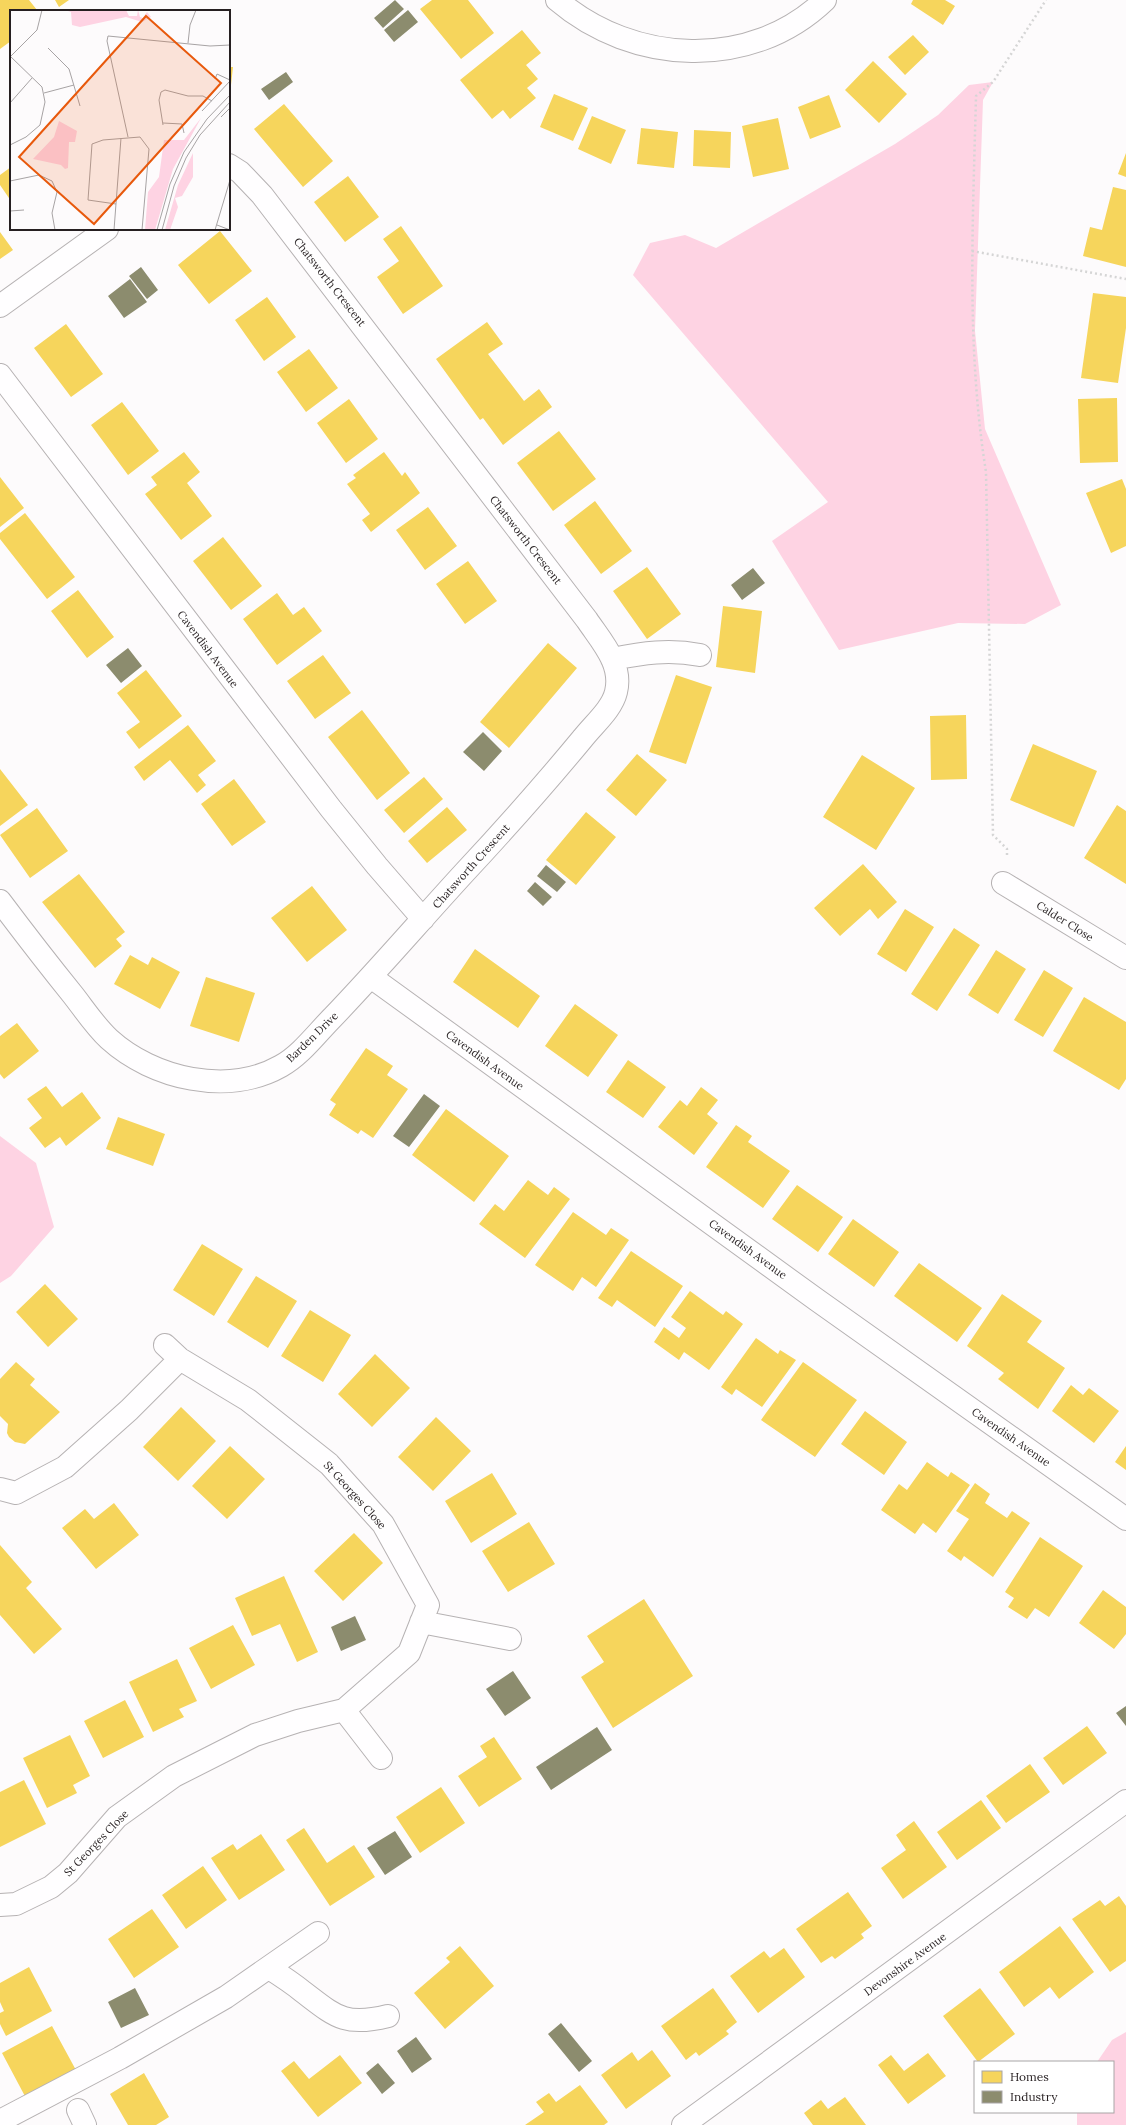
<svg xmlns="http://www.w3.org/2000/svg" width="1126" height="2125" font-family="Lora,serif">
<style>
.green{fill:#fed3e3}
.homes{fill:#f6d55c}
.industry{fill:#8c8c6e}
.lines{fill:none;stroke-linecap:round;stroke-linejoin:round}
.minor-casing{stroke:#b6b2b3;stroke-width:24}
.path{stroke:#d5d5d5;stroke-width:2.5;stroke-dasharray:2 3;stroke-linecap:butt}
.minor{stroke:#fffeff;stroke-width:22}
.labels{text-anchor:middle;dominant-baseline:central;stroke-width:4;stroke-linejoin:round;paint-order:stroke}
.street-label{font-size:11px;fill:#261f21;stroke:#fff}
.inset-road{fill:none;stroke:#a7a3a4;stroke-width:1}
.view{fill:#e8590c;fill-opacity:0.15;stroke:#e8590c;stroke-width:2}
.inset-edge{fill:none;stroke:#261f21;stroke-width:2}
</style>
<rect width="100%" height="100%" fill="#fdfbfc"/>
<path class="green" d="M993,82L983,100L975,331L985,429L1061,605L1025,624L958,623L839,650L772,541L828,502L633,275L650,243L685,235L716,248L895,144L938,115L969,85Z
M0,1136L36,1163L54,1227L11,1276L0,1283Z
M1126,2032V2125H1077V2112H1113V2062H1097L1112,2040Z"/>
<path class="homes" d="M0,0H29L37,10L11,11V41L0,49Z
M55,0H69L59,7Z
M432,0H468L494,33L461,59L420,9Z
M913,0H945L955,6L943,25L911,4Z
M522,30L541,53L526,65L538,79L527,88L536,98L510,119L503,110L492,119L460,80Z
M913,35L929,52L905,75L888,57Z
M873,61L907,94L879,123L845,90Z
M229,67H233L230,94H229Z
M554,94L588,108L573,141L540,127Z
M829,95L841,127L810,139L798,107Z
M284,104L333,161L303,187L254,129Z
M592,116L626,130L611,164L578,149Z
M778,118L789,169L753,177L742,126Z
M641,128L678,132L674,168L637,164Z
M694,130L731,132L730,168L693,166Z
M1126,153V177L1118,174Z
M11,167V201L0,185V175Z
M348,176L379,217L345,242L314,202Z
M1113,187L1126,190V267L1083,256L1090,227L1102,230Z
M401,226L443,286L403,314L377,277L399,261L383,239Z
M220,231L252,271L209,304L178,265Z
M0,232L13,250L0,259Z
M1093,293L1126,297V328L1118,383L1081,378Z
M267,297L296,337L264,361L235,320Z
M487,322L503,344L488,354L524,401L539,389L552,407L503,445L483,418L480,420L436,359Z
M66,324L103,374L71,397L34,348Z
M309,349L338,388L306,412L277,372Z
M1117,398L1118,462L1080,463L1078,399Z
M349,399L378,439L346,463L317,423Z
M122,402L159,451L128,475L91,425Z
M559,431L596,479L553,511L517,463Z
M184,452L200,472L187,483L212,516L181,540L145,494L157,485L151,477Z
M384,452L402,476L405,472L420,493L371,532L362,520L370,514L347,484L356,478L353,475Z
M0,477L24,508L0,527Z
M1122,479L1126,489V546L1111,553L1086,493Z
M595,501L632,551L601,574L564,525Z
M428,507L457,546L425,570L396,530Z
M25,513L75,577L47,599L0,539V533Z
M223,537L262,586L231,610L193,561Z
M468,561L497,601L465,624L436,584Z
M647,567L681,614L647,639L613,591Z
M78,590L114,637L87,658L51,611Z
M277,593L293,615L304,607L322,631L277,665L243,619Z
M723,606L762,611L755,673L716,667Z
M548,643L577,668L509,748L480,722Z
M323,655L351,693L315,719L287,681Z
M146,670L182,716L139,749L126,732L140,722L117,693Z
M676,675L712,687L686,764L649,752Z
M362,710L410,773L377,800L328,737Z
M966,715L967,779L931,780L930,716Z
M188,725L216,761L198,775L206,785L197,793L170,760L144,781L134,767Z
M1033,744L1097,771L1074,827L1010,800Z
M637,754L667,780L636,816L606,790Z
M862,755L915,788L876,850L823,817Z
M0,769L28,805L0,826Z
M424,777L443,799L404,833L384,810Z
M234,779L266,822L232,846L201,804Z
M1117,805L1126,811V884L1084,858Z
M447,807L467,830L427,863L408,841Z
M37,808L68,851L30,878L0,835Z
M586,812L616,837L576,885L546,860Z
M863,864L897,902L878,919L870,909L840,936L814,908Z
M79,874L125,932L116,939L122,946L95,968L42,902Z
M312,886L347,930L307,962L271,918Z
M905,909L934,927L906,972L877,954Z
M954,928L980,945L937,1011L911,994Z
M475,949L540,996L518,1028L453,982Z
M996,950L1026,969L998,1014L968,995Z
M130,955L148,965L152,957L180,972L160,1009L114,984Z
M1044,970L1073,988L1043,1037L1014,1020Z
M206,977L255,993L239,1042L190,1026Z
M1084,997L1126,1022V1079L1119,1090L1053,1051Z
M575,1004L618,1035L588,1077L545,1046Z
M17,1023L39,1051L4,1079L0,1074V1036Z
M366,1048L393,1066L387,1075L408,1089L373,1138L361,1130L358,1134L329,1115L336,1104L330,1100Z
M628,1060L666,1087L643,1118L606,1092Z
M46,1086L62,1107L82,1092L101,1118L66,1146L60,1137L45,1148L29,1128L42,1118L27,1099Z
M701,1087L718,1100L707,1114L718,1123L694,1155L658,1127L680,1100L687,1106Z
M446,1109L509,1156L474,1202L412,1155Z
M118,1117L165,1134L153,1166L106,1149Z
M736,1125L752,1136L748,1142L790,1171L763,1208L706,1167Z
M528,1180L548,1195L554,1187L570,1199L525,1258L479,1224L495,1204L504,1211Z
M797,1185L843,1217L818,1252L772,1219Z
M573,1212L606,1235L611,1228L629,1240L596,1287L582,1277L573,1291L535,1265Z
M853,1219L899,1252L874,1287L828,1254Z
M202,1244L243,1269L214,1316L173,1290Z
M631,1251L683,1286L655,1327L617,1300L612,1307L598,1298Z
M919,1263L982,1308L957,1342L894,1296Z
M256,1276L297,1301L268,1348L227,1322Z
M45,1284L78,1319L48,1347L16,1312Z
M690,1291L723,1315L726,1311L743,1324L709,1370L684,1352L679,1360L654,1342L664,1327L679,1338L686,1328L671,1317Z
M1002,1294L1042,1321L1027,1342L1065,1368L1038,1409L998,1379L1004,1373L967,1346Z
M310,1310L351,1335L323,1382L281,1356Z
M756,1338L778,1354L780,1350L796,1360L762,1407L736,1389L732,1395L721,1387Z
M375,1354L410,1388L372,1427L338,1394Z
M16,1362L35,1379L30,1385L60,1412L25,1444L15,1442L9,1437L7,1433L8,1424L0,1416V1379Z
M803,1362L857,1400L815,1457L761,1420Z
M1071,1385L1083,1395L1089,1388L1119,1411L1094,1443L1052,1411Z
M181,1407L216,1441L178,1481L143,1447Z
M865,1411L907,1442L884,1475L841,1444Z
M436,1417L471,1451L433,1491L398,1457Z
M230,1446L265,1479L227,1519L192,1486Z
M1126,1446V1470L1115,1462Z
M927,1462L948,1477L951,1472L970,1485L936,1533L923,1523L915,1534L881,1510L899,1484L907,1490Z
M492,1473L517,1514L471,1543L445,1501Z
M975,1483L990,1494L985,1503L1007,1518L1012,1511L1030,1523L993,1577L964,1556L961,1561L947,1551L969,1519L956,1511Z
M114,1503L139,1535L96,1569L62,1528L85,1509L94,1519Z
M529,1522L555,1564L508,1592L482,1551Z
M354,1533L383,1563L343,1601L314,1571Z
M1040,1537L1083,1566L1049,1617L1035,1608L1027,1619L1008,1607L1014,1598L1005,1592Z
M0,1545L32,1582L26,1588L62,1629L34,1654L0,1615Z
M284,1576L318,1652L297,1662L280,1624L252,1636L235,1598Z
M1103,1590L1126,1607V1634L1114,1649L1079,1623Z
M644,1599L693,1676L613,1728L581,1677L604,1662L587,1636Z
M233,1625L255,1665L211,1689L189,1648Z
M177,1659L197,1701L179,1709L184,1717L153,1732L129,1682Z
M125,1700L144,1737L103,1758L84,1721Z
M1087,1726L1107,1753L1063,1785L1043,1758Z
M70,1735L90,1776L73,1785L77,1793L47,1808L23,1758Z
M494,1737L522,1779L479,1807L458,1776L487,1757L480,1746Z
M1030,1764L1050,1792L1006,1823L986,1796Z
M24,1780L46,1824L0,1847V1792Z
M441,1787L465,1823L420,1853L396,1817Z
M981,1800L1001,1828L957,1860L937,1832Z
M914,1821L947,1867L903,1899L881,1868L906,1850L896,1835Z
M304,1828L327,1863L354,1845L375,1877L330,1906L286,1840Z
M261,1834L285,1870L239,1900L211,1858L233,1844L237,1850Z
M203,1866L227,1900L186,1929L162,1895Z
M848,1892L872,1926L861,1934L864,1938L835,1959L832,1956L821,1963L796,1929Z
M1119,1896L1126,1906V1961L1110,1972L1072,1919L1100,1900L1105,1906Z
M152,1909L179,1947L134,1978L108,1939Z
M1060,1926L1094,1972L1059,1999L1050,1987L1024,2007L999,1972Z
M460,1946L494,1986L445,2029L414,1993L450,1962L446,1958Z
M784,1948L805,1977L758,2013L730,1976L764,1951L770,1958Z
M29,1967L52,2011L6,2036L0,2024V2013L4,2011L0,2002V1983Z
M713,1988L737,2022L726,2031L729,2034L699,2056L696,2052L686,2060L661,2026Z
M980,1988L1015,2034L978,2062L943,2016Z
M52,2026L77,2072L27,2100L2,2053Z
M652,2050L671,2076L626,2109L601,2075L632,2052L638,2061Z
M928,2053L946,2076L908,2104L878,2065L891,2055L904,2071Z
M340,2055L362,2083L318,2117L281,2071L294,2061L309,2079Z
M144,2073L169,2117L156,2125H128L110,2094Z
M580,2085L608,2122L604,2125H525L544,2112L536,2102L549,2093L556,2102Z
M845,2097L866,2125H813L804,2113L821,2100L828,2109Z"/>
<path class="industry" d="M395,0L404,9L383,28L374,18Z
M408,10L418,22L394,42L384,30Z
M286,72L293,82L269,100L261,89Z
M141,267L158,290L147,299L129,276Z
M130,279L147,302L124,318L108,296Z
M753,568L765,583L742,600L731,585Z
M128,648L142,666L121,683L106,665Z
M483,732L502,751L484,771L463,752Z
M546,865L566,882L557,892L537,876Z
M535,882L552,897L543,906L527,891Z
M424,1094L440,1106L409,1147L393,1136Z
M355,1616L366,1640L341,1651L331,1627Z
M513,1671L531,1698L505,1716L486,1689Z
M1126,1706V1726L1116,1713Z
M597,1727L612,1750L551,1790L536,1767Z
M395,1831L412,1857L385,1875L367,1848Z
M135,1988L149,2015L121,2028L108,2002Z
M561,2023L592,2061L579,2072L548,2034Z
M416,2037L432,2059L412,2073L397,2051Z
M378,2063L395,2083L382,2094L366,2073Z"/>
<g class="lines">
<defs>
<path id="minor" d="M557,0C633,65 751,71 825,0
M0,306L107,229
M0,375L331,809L377,866L423,919
M612,659C643,653 669,649 700,655
M1003,883L1126,958
M0,901C24,933 48,964 73,995C84,1009 95,1026 109,1039C153,1079 228,1096 281,1066C301,1055 317,1033 333,1017C378,970 420,921 464,873C505,829 545,784 583,738C594,724 612,709 616,692C623,664 601,641 587,620L262,195L240,172L229,165
M371,977L817,1300L1126,1519
M0,1489L16,1493L65,1467L129,1410L180,1359
M421,1622L510,1639
M344,1710L381,1758
M0,1905L16,1904L51,1887L68,1873L117,1817L174,1776L255,1735L298,1721L344,1710L409,1653L428,1605L383,1524L329,1464L248,1400L180,1359L165,1345
M269,1968C280,1975 291,1982 302,1991C335,2016 344,2027 388,2016
M78,2110L85,2125
M0,2121L120,2058L226,1997L318,1933
M683,2125L1126,1801"/>
</defs>
<use href="#minor" class="minor-casing"/>
<path class="path" d="M972,251L1126,279
M1007,855V849L993,835L986,472C966,347 973,221 976,96L993,82L1046,0"/>
<use href="#minor" class="minor"/>
</g>
<g class="labels">
<g class="street-label">
<text transform="translate(330 282) rotate(52)">Chatsworth Crescent</text>
<text transform="translate(526 540) rotate(52)">Chatsworth Crescent</text>
<text transform="translate(208 649) rotate(53)">Cavendish Avenue</text>
<text transform="translate(471 866) rotate(-48)">Chatsworth Crescent</text>
<text transform="translate(1065 921) rotate(32)">Calder Close</text>
<text transform="translate(312 1037) rotate(-44)">Barden Drive</text>
<text transform="translate(485 1060) rotate(36)">Cavendish Avenue</text>
<text transform="translate(748 1249) rotate(36)">Cavendish Avenue</text>
<text transform="translate(1011 1437) rotate(35)">Cavendish Avenue</text>
<text transform="translate(355 1495) rotate(48)">St Georges Close</text>
<text transform="translate(96 1843) rotate(-46)">St Georges Close</text>
<text transform="translate(905 1964) rotate(-36)">Devonshire Avenue</text>
</g>
</g>
<g transform="translate(10 10)">
<rect width="220" height="220" fill="#fdfbfc"/>
<path d="M55,0H116L119,6H127L128,0L130,7L133,8L137,2L141,7L132,12L116,7L70,17L62,15L61,2ZM191,108L163,159L145,220H135L138,182L149,167L154,130H174ZM49,111L67,121L65,132H59L58,158L55,159L51,155L23,149L44,127ZM183,143V167L172,186L165,188L168,197L160,220H155L168,175Z" fill="#fed3e3"/>
<path class="inset-road" d="M178,33L180,15L186,0M38,38L59,59L70,96M0,47L27,20L32,0M205,69L207,64L220,70M34,83L64,75M0,93L22,68M192,101L220,71M211,107L220,98M153,113L172,114L174,123M153,115L149,90L151,82L155,80L178,86H193L202,91M118,127L97,31L98,26L200,36L220,35M0,135L16,127L30,115L35,92L32,77L0,46M0,171L29,165L42,171L47,182L42,203L45,220M106,194L78,190L82,134L93,130L130,127L139,139L132,220M0,201L14,200M207,215L220,220M45,220H76M104,220L111,128M147,220L160,174L174,142L197,109L220,85M152,220L164,176L176,148L190,125L220,92M205,220L220,170"/>
<path class="view" d="M136,6L211,73L84,214L9,147Z"/>
<rect width="220" height="220" class="inset-edge"/>
</g>
<rect x="974" y="2061" width="140" height="52" fill="#ffffff" stroke="#a8a5a6"/>
<rect x="982" y="2071" width="20" height="12" fill="#f6d55c" stroke="#a8a5a6"/>
<text x="1010" y="2081" font-size="12" fill="#261f21">Homes</text>
<rect x="982" y="2091" width="20" height="12" fill="#8c8c6e" stroke="#a8a5a6"/>
<text x="1010" y="2101" font-size="12" fill="#261f21">Industry</text>
</svg>
